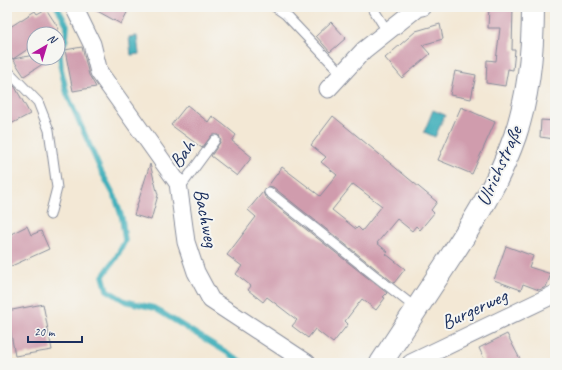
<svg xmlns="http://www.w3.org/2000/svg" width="562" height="370" font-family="Caveat,sans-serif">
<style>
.water{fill:#3fafba;stroke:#2d6f8c}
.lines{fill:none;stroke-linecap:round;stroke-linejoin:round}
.stream{stroke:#3fafba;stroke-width:5.5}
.building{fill:#d09cad;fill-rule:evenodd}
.service-casing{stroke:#878c9a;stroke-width:11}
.minor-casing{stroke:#878c9a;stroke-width:19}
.tertiary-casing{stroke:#878c9a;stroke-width:24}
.service{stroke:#fff;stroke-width:9}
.minor{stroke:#fff;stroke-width:17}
.tertiary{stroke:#fff;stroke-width:22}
.labels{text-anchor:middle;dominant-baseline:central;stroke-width:4;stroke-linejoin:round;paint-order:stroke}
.street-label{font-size:20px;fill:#1b2f5e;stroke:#f6f6f2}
</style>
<rect width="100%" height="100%" fill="#f6f6f2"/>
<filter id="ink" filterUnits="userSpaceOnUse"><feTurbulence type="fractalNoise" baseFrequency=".025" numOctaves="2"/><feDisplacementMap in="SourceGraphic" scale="8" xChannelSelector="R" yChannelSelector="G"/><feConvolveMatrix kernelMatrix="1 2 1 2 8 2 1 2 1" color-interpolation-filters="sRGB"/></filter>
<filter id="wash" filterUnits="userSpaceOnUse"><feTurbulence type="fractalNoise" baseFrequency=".012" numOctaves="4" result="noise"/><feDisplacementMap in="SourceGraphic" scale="16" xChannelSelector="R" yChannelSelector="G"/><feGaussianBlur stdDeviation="0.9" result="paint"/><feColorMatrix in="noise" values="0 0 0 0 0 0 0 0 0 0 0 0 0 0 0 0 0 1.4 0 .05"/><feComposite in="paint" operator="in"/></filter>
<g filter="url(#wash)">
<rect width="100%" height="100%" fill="#f3e8d5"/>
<path class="water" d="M137,36L139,54L131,55L129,37Z
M433,110L445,115L435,137L424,132Z"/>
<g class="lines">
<path class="stream" d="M57,7L67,25L66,39L60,53L61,69L67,94L101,171L115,197L122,218L125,241L116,258L103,276L107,290L125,301L154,308L244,363"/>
</g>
<g id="blocks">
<path class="building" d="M90,7H130L121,24Z
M489,7H513L512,50H515L513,70L508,69L505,86L486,83L487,60L496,61L500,28H488Z
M46,9L59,29L52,34H34V45L13,59L34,55V58H52L24,76L7,50V29L35,11L37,14Z
M331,22L346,38L330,52L316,36Z
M440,24L443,39L422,45L430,54L402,78L385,58L416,31Z
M82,47L89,75L96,87L73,91L65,50Z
M455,71L476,75L471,99L450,95Z
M7,79L15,87L30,114L7,126Z
M187,105L208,122L212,116L224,125L236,135L232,141L252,157L237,176L211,156L221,141L219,135H212L202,148L171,125Z
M461,107L495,122L472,174L438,160Z
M333,116L437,202L431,210L434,213L420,230L416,226L412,231L397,219L377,243L388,252L386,254L405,269L394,283L273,187L268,186L282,167L320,196L337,175L321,162L326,157L311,145ZM353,184L382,206L362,231L358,227L356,229L332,210Z
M541,120L555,121V139L540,137Z
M150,164L158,195L151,220L134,215Z
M263,192L265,197L387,293L383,297L385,298L376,310L362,299L345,321L348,324L333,343L315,329L308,338L292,326L297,320L267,297L263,302L248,290L251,286L236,274L242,266L227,255L256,217L248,210Z
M27,226L31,235L41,231L49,249L7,268V236Z
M506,246L533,256L529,267L551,274L546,287L539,290L523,284L521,290L494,280Z
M43,304L52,350L15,356L7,311Z
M507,334L522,363H486L479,348Z"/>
</g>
</g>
<g filter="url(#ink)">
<use href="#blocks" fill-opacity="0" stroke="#878c9a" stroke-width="1"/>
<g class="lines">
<defs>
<path id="service" d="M275,7L285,14L341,73
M372,7L387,31
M7,70L38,102L49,130L57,188L50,215
M179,189L215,140
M269,192L417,309"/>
<path id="minor" d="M74,7L92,44L99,72L178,183L186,242L196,272L211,300L307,363
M328,89L364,50L417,8L422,7
M411,363L555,294"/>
<path id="tertiary" d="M381,363C403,330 424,297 446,264C473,223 499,182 515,136C529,95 533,50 533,7"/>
</defs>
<use href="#service" class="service-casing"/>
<use href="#minor" class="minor-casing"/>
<use href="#tertiary" class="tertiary-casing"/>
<use href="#service" class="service"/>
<use href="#minor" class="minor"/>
<use href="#tertiary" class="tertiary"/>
</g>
</g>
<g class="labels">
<g class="street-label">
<text transform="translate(182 154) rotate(-54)">Bah</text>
<text transform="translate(499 166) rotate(-66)">Ulrichstraße</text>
<text transform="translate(206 218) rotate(79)">Bachweg</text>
<text transform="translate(474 309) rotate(-25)">Burgerweg</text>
</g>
</g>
<rect width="562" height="370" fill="none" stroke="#f6f6f2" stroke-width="24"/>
<g transform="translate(46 46) rotate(38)"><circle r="19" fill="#f6f6f2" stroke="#9ea6b7"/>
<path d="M0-3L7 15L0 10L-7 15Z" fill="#b5179e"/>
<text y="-6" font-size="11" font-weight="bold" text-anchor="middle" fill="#1b2f5e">N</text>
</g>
<path d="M28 336v6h54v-6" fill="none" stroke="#1b2f5e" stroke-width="2"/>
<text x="34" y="336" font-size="12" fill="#1b2f5e" stroke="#f6f6f2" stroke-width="3" paint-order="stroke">20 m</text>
</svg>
